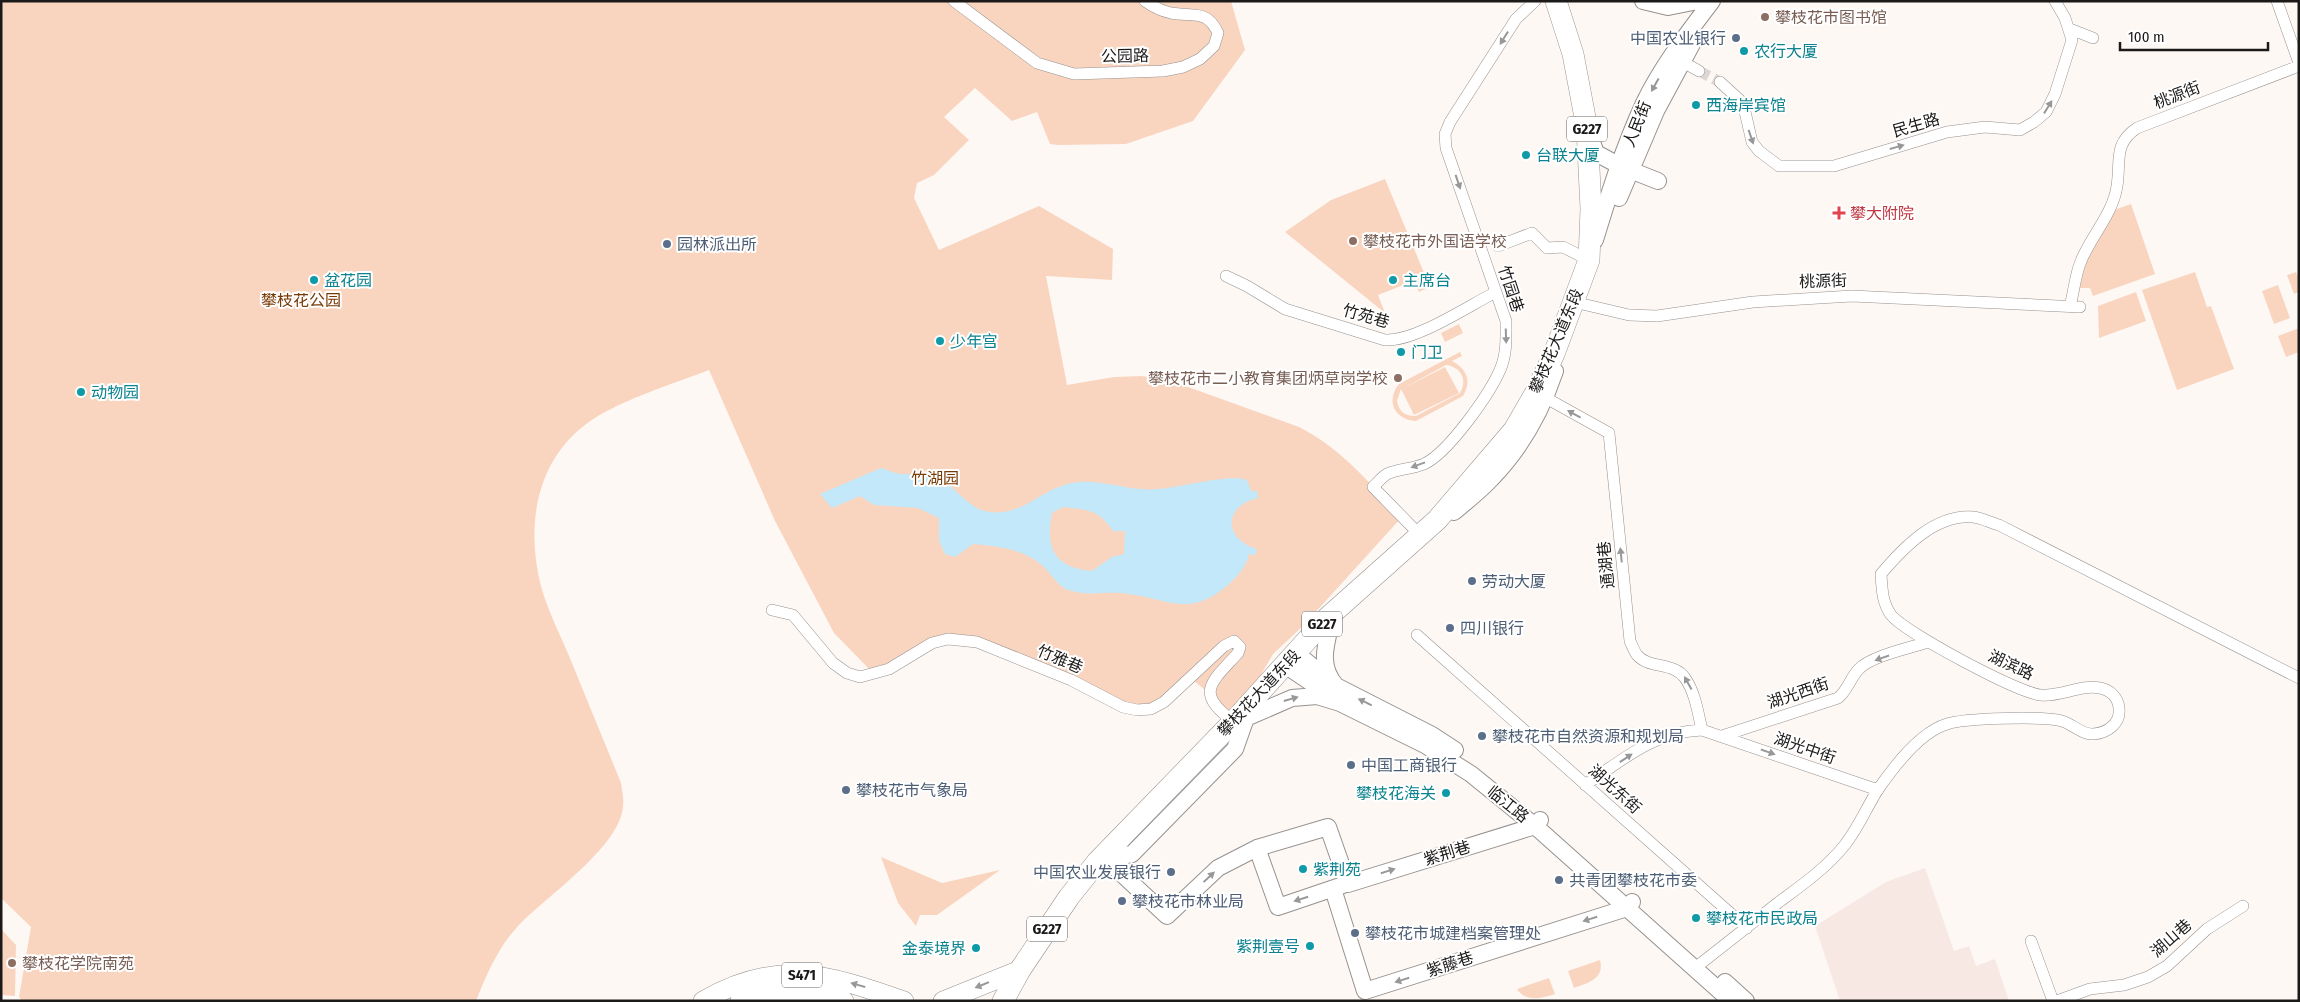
<svg xmlns="http://www.w3.org/2000/svg" width="2300" height="1002" font-family="'Fira Sans Condensed','Noto Sans SC',sans-serif">
<style>
.commercial{fill:#f7e8e3}
.green{fill:#f9d5c0;fill-rule:evenodd}
.water{fill:#c2e8f9;fill-rule:evenodd}
.lines{fill:none;stroke-linecap:round;stroke-linejoin:round}
.street-tunnel{stroke:#dcd7d4;stroke-width:11;stroke-dasharray:11 5.5;stroke-linecap:butt}
.street-casing{stroke:#96918e;stroke-width:12}
.secondary-casing{stroke:#96918e;stroke-width:18}
.primary-casing{stroke:#96918e;stroke-width:20}
.highway-casing{stroke:#96918e;stroke-width:22}
.street{stroke:#fff;stroke-width:11}
.secondary{stroke:#fff;stroke-width:16}
.primary{stroke:#fff;stroke-width:19}
.highway{stroke:#fff;stroke-width:21}
.oneway{fill:#999898}
.education-dot{fill:#8d6e63;stroke:#fff;stroke-width:2}
.service-dot{fill:#5c6f8a;stroke:#fff;stroke-width:2}
.culture-dot{fill:#0f9aa8;stroke:#fff;stroke-width:2}
.health-dot{fill:#e0444e;stroke:#fff;stroke-width:2}
.labels{text-anchor:middle;dominant-baseline:central;stroke-width:4;stroke-linejoin:round;paint-order:stroke}
.shield{fill:#fff;stroke:#605f5e;stroke-width:1}
.shield-label{font-size:15px;font-weight:bold;fill:#1c1a19}
.education-label{font-size:16px;fill:#785e54;stroke:#fff;text-anchor:start}
.service-label{font-size:16px;fill:#4e5e75;stroke:#fff;text-anchor:start}
.culture-label{font-size:16px;fill:#0d838f;stroke:#fff;text-anchor:start}
.street-label{font-size:16px;fill:#1c1a19;stroke:#fff}
.health-label{font-size:16px;fill:#be3a42;stroke:#fff;text-anchor:start}
.park-label{font-size:16px;fill:#7a3a04;stroke:#fff}
</style>
<rect width="100%" height="100%" fill="#fef8f5"/>
<path class="commercial" d="M1925,868L1954,951L1969,946L1976,966L1995,959L2009,1001H1840L1815,926L1886,882Z"/>
<path class="green" d="M1,1H1231L1245,50L1193,121L1126,144L1058,145L1050,144L1037,112L1012,121L975,88L944,117L969,140L934,175L917,183L914,198L939,250L1039,206L1113,249L1112,280L1046,276L1067,385L1114,377L1141,376L1166,379L1299,427C1340,447 1370,484 1402,517L1302,627L1273,654L1234,721L1209,693L1190,678L1164,702L1137,710L977,642L948,639L875,675L834,633L775,521L709,370C673,384 614,402 585,425C535,463 526,528 541,586C548,612 562,638 572,663C588,703 605,743 621,783C622,790 624,798 623,806C621,846 547,896 519,925C499,946 487,973 476,1001H22L19,997L31,927L1,898Z
M1385,179L1430,287L1419,292L1414,281L1378,295L1385,313L1285,232L1331,200Z
M2131,204L2155,274L2093,296L2090,288H2080L2084,266L2114,210Z
M2195,272L2207,307L2211,306L2234,369L2177,390L2142,290Z
M2296,272L2299,279V292L2294,294L2287,275Z
M2278,285L2290,318L2274,324L2262,291Z
M2136,292L2146,321L2099,338L2098,306Z
M1459,324L1463,333L1445,342L1441,333Z
M2299,328V352L2286,357L2278,336Z
M1460,352L1462,356L1452,361C1467,369 1472,381 1463,396L1416,421C1395,420 1385,401 1399,384ZM1446,365C1461,367 1468,380 1460,393L1416,416C1405,416 1399,412 1397,401L1401,389L1414,415L1459,393L1445,367L1402,389Z
M881,857L942,883L1000,870L937,915H920L916,926L898,903Z
M1,929L16,945L15,996L1,995Z
M1600,960C1605,979 1588,983 1574,988L1568,971Z
M1549,978L1555,994C1540,999 1525,1002 1517,989Z"/>
<path class="water" d="M881,468C888,470 895,474 903,474C914,475 925,474 936,478C956,485 968,510 990,512C1021,516 1039,492 1067,484C1098,476 1126,492 1157,489C1178,488 1231,473 1247,480L1251,491H1257L1258,498C1223,506 1223,539 1257,549L1255,555L1249,554C1247,566 1237,577 1228,585C1187,620 1167,597 1121,593C1102,592 1088,596 1068,590C1059,587 1051,574 1044,567C1025,549 997,546 973,544L955,557L945,554L939,541V518L918,508L874,505L860,496L832,508L820,494ZM1063,507C1088,510 1098,509 1113,531H1125L1124,554L1112,557L1092,571C1054,568 1045,548 1052,513Z"/>
<g class="lines">
<path class="street-tunnel" d="M1699,71L1720,82"/>
<defs>
<path id="street" d="M954,1L1037,63L1074,74L1163,71L1183,67L1200,59L1214,46L1218,33C1207,9 1193,17 1171,13C1162,11 1152,6 1145,1
M2277,1L2299,63
M2070,29L2093,38
M1681,61L1699,71
M1720,82L1743,103L1752,142L1759,151L1779,166H1834L1947,132L1985,127L2020,130L2034,122L2046,112L2055,94L2072,40L2065,18L2055,1
M1496,242L1498,246L1532,233L1547,248L1563,247L1589,260
M1226,276L1247,286L1285,309L1385,340C1415,342 1468,306 1496,292
M1578,303L1629,315L1657,316L1753,302L1852,296L2080,307
M2070,306C2074,292 2075,275 2081,261C2091,236 2113,214 2117,186C2121,161 2113,144 2137,128L2299,66
M1546,398L1609,433L1630,641C1632,645 1634,651 1637,655C1649,669 1674,662 1685,678C1695,692 1698,713 1702,730
M1422,537L1373,487C1377,483 1382,477 1387,474C1398,469 1412,469 1424,464C1448,453 1489,395 1500,370C1507,354 1506,338 1506,321L1446,148L1445,134L1450,122L1516,19L1535,1
M772,610L793,615L833,663L847,673L860,677L889,669L932,643L948,639L977,642L1071,680L1123,707L1137,710L1151,709L1164,702L1224,646L1234,641L1240,647L1238,653C1211,683 1193,693 1236,723
M1417,635L1747,928
M1722,736L1838,698C1848,690 1850,678 1859,669C1871,656 1910,648 1928,642
M1585,785C1624,759 1653,732 1702,730L1878,790
M2031,941L2053,1001
M1695,968C1723,946 1751,924 1779,902C1802,885 1825,869 1844,846C1857,830 1866,809 1877,791C1892,769 1920,732 1947,724C1964,718 2045,716 2062,721C2072,724 2083,735 2093,734C2108,733 2121,723 2119,708C2118,697 2110,690 2100,688C2081,684 2061,697 2041,695C2018,693 1906,633 1891,615C1882,602 1882,589 1881,574C1903,548 1935,514 1973,517C1982,518 1991,523 1999,525L2299,678
M2057,1001L2090,989L2124,985L2148,977L2167,966L2207,929L2243,906"/>
<path id="secondary" d="M1643,1L1668,7L1698,1
M1590,137L1596,153L1620,166L1658,181
M1619,198L1656,111L1692,44
M1595,240C1609,194 1624,146 1644,103C1662,66 1687,34 1712,1
M1454,512C1467,501 1481,490 1492,478C1521,448 1542,410 1555,371
M1331,623C1325,647 1319,666 1336,686L1432,735L1455,750
M1296,653L1330,681
M1285,665L1331,696
M1257,848L1278,907L1343,885
M1114,857L1132,854L1235,749L1246,718L1292,698L1317,696L1340,703L1425,745L1471,774L1535,826L1731,1001
M1109,862L1167,916L1218,868L1257,848L1328,827L1348,884L1535,826L1540,820
M1333,889L1365,991L1627,908L1632,902
M1725,982L1746,1001"/>
<path id="primary" d="M703,1001C777,958 828,974 904,1001
M740,1001C776,990 808,991 844,1001
M943,1001L1020,970"/>
<path id="highway" d="M1003,1001L1020,970L1069,897L1097,862L1234,721L1327,618L1437,520L1514,430L1536,392L1554,354L1589,260L1591,209L1587,128L1573,54L1556,1"/>
</defs>
<use href="#street" class="street-casing"/>
<use href="#secondary" class="secondary-casing"/>
<use href="#primary" class="primary-casing"/>
<use href="#highway" class="highway-casing"/>
<use href="#street" class="street"/>
<use href="#secondary" class="secondary"/>
<use href="#primary" class="primary"/>
<use href="#highway" class="highway"/>
</g>
<defs><path id="oneway-solid" d="M-6-.8H1V-3.2L6.5 0L1 3.2V.8H-6Z" transform="scale(1.25)"/></defs>
<g class="oneway">
<use href="#oneway-solid" transform="translate(1504 38) rotate(122)"/>
<use href="#oneway-solid" transform="translate(1655 85) rotate(119)"/>
<use href="#oneway-solid" transform="translate(2048 107) rotate(-58)"/>
<use href="#oneway-solid" transform="translate(1751 137) rotate(71)"/>
<use href="#oneway-solid" transform="translate(1897 147) rotate(-16)"/>
<use href="#oneway-solid" transform="translate(1458 182) rotate(71)"/>
<use href="#oneway-solid" transform="translate(1506 336) rotate(88)"/>
<use href="#oneway-solid" transform="translate(1574 414) rotate(-151)"/>
<use href="#oneway-solid" transform="translate(1418 465) rotate(160)"/>
<use href="#oneway-solid" transform="translate(1621 555) rotate(-96)"/>
<use href="#oneway-solid" transform="translate(1882 658) rotate(161)"/>
<use href="#oneway-solid" transform="translate(1688 683) rotate(-119)"/>
<use href="#oneway-solid" transform="translate(1291 699) rotate(-16)"/>
<use href="#oneway-solid" transform="translate(1365 702) rotate(-154)"/>
<use href="#oneway-solid" transform="translate(1768 752) rotate(19)"/>
<use href="#oneway-solid" transform="translate(1626 758) rotate(-34)"/>
<use href="#oneway-solid" transform="translate(1388 871) rotate(-17)"/>
<use href="#oneway-solid" transform="translate(1209 877) rotate(-43)"/>
<use href="#oneway-solid" transform="translate(1301 899) rotate(162)"/>
<use href="#oneway-solid" transform="translate(1590 919) rotate(162)"/>
<use href="#oneway-solid" transform="translate(1402 980) rotate(162)"/>
<use href="#oneway-solid" transform="translate(858 985) rotate(-164)"/>
<use href="#oneway-solid" transform="translate(982 985) rotate(158)"/>
</g>
<g class="education-dot">
<circle cx="1765" cy="17" r="5"/>
<circle cx="1353" cy="241" r="5"/>
<circle cx="1398" cy="378" r="5"/>
<circle cx="12" cy="963" r="5"/>
</g>
<g class="service-dot">
<circle cx="1736" cy="38" r="5"/>
<circle cx="667" cy="244" r="5"/>
<circle cx="1472" cy="581" r="5"/>
<circle cx="1450" cy="628" r="5"/>
<circle cx="1482" cy="736" r="5"/>
<circle cx="1351" cy="765" r="5"/>
<circle cx="846" cy="790" r="5"/>
<circle cx="1171" cy="872" r="5"/>
<circle cx="1559" cy="880" r="5"/>
<circle cx="1122" cy="901" r="5"/>
<circle cx="1355" cy="933" r="5"/>
</g>
<g class="culture-dot">
<circle cx="1744" cy="51" r="5"/>
<circle cx="1696" cy="105" r="5"/>
<circle cx="1526" cy="155" r="5"/>
<circle cx="314" cy="280" r="5"/>
<circle cx="1393" cy="280" r="5"/>
<circle cx="940" cy="341" r="5"/>
<circle cx="1401" cy="352" r="5"/>
<circle cx="81" cy="392" r="5"/>
<circle cx="1446" cy="793" r="5"/>
<circle cx="1303" cy="869" r="5"/>
<circle cx="1696" cy="918" r="5"/>
<circle cx="1310" cy="946" r="5"/>
<circle cx="976" cy="948" r="5"/>
</g>
<path class="health-dot" d="M1836.5 205.5h5v5h5v5h-5v5h-5v-5h-5v-5h5z"/>
<g class="labels">
<g class="shield">
<rect x="1567" y="116.5" width="40" height="25" rx="4"/>
<rect x="1302" y="611.5" width="40" height="25" rx="4"/>
<rect x="1027" y="916.5" width="40" height="25" rx="4"/>
<rect x="782" y="962.5" width="40" height="25" rx="4"/>
</g>
<g class="shield-label">
<text x="1587" y="129">G227</text>
<text x="1322" y="624">G227</text>
<text x="1047" y="929">G227</text>
<text x="802" y="975">S471</text>
</g>
<g class="education-label">
<text x="1775" y="17">攀枝花市图书馆</text>
<text x="1363" y="241">攀枝花市外国语学校</text>
<text x="1388" y="378" text-anchor="end">攀枝花市二小教育集团炳草岗学校</text>
<text x="22" y="963">攀枝花学院南苑</text>
</g>
<g class="service-label">
<text x="1726" y="38" text-anchor="end">中国农业银行</text>
<text x="677" y="244">园林派出所</text>
<text x="1482" y="581">劳动大厦</text>
<text x="1460" y="628">四川银行</text>
<text x="1492" y="736">攀枝花市自然资源和规划局</text>
<text x="1361" y="765">中国工商银行</text>
<text x="856" y="790">攀枝花市气象局</text>
<text x="1161" y="872" text-anchor="end">中国农业发展银行</text>
<text x="1569" y="880">共青团攀枝花市委</text>
<text x="1132" y="901">攀枝花市林业局</text>
<text x="1365" y="933">攀枝花市城建档案管理处</text>
</g>
<g class="culture-label">
<text x="1754" y="51">农行大厦</text>
<text x="1706" y="105">西海岸宾馆</text>
<text x="1536" y="155">台联大厦</text>
<text x="324" y="280">盆花园</text>
<text x="1403" y="280">主席台</text>
<text x="950" y="341">少年宫</text>
<text x="1411" y="352">门卫</text>
<text x="91" y="392">动物园</text>
<text x="1436" y="793" text-anchor="end">攀枝花海关</text>
<text x="1313" y="869">紫荆苑</text>
<text x="1706" y="918">攀枝花市民政局</text>
<text x="1300" y="946" text-anchor="end">紫荆壹号</text>
<text x="966" y="948" text-anchor="end">金泰境界</text>
</g>
<g class="street-label">
<text transform="translate(1125 56) rotate(-1)">公园路</text>
<text transform="translate(2177 95) rotate(-21)">桃源街</text>
<text transform="translate(1637 124) rotate(-68)">人民街</text>
<text transform="translate(1916 125) rotate(-16)">民生路</text>
<text transform="translate(1823 281) rotate(-2)">桃源街</text>
<text transform="translate(1511 289) rotate(72)">竹园巷</text>
<text transform="translate(1366 316) rotate(16)">竹苑巷</text>
<text transform="translate(1556 341) rotate(-67)">攀枝花大道东段</text>
<text transform="translate(1606 565) rotate(-96)">通湖巷</text>
<text transform="translate(1060 659) rotate(23)">竹雅巷</text>
<text transform="translate(2011 665) rotate(25)">湖滨路</text>
<text transform="translate(1259 693) rotate(-47)">攀枝花大道东段</text>
<text transform="translate(1798 693) rotate(-19)">湖光西街</text>
<text transform="translate(1805 748) rotate(19)">湖光中街</text>
<text transform="translate(1615 789) rotate(42)">湖光东街</text>
<text transform="translate(1508 804) rotate(39)">临江路</text>
<text transform="translate(1447 853) rotate(-17)">紫荆巷</text>
<text transform="translate(2171 938) rotate(-41)">湖山巷</text>
<text transform="translate(1450 964) rotate(-18)">紫藤巷</text>
</g>
<g class="health-label">
<text x="1850" y="213">攀大附院</text>
</g>
<g class="park-label">
<text x="301" y="300">攀枝花公园</text>
<text x="935" y="478">竹湖园</text>
</g>
</g>
<rect width="2300" height="1002" fill="none" stroke="#1c1a19" stroke-width="5"/>
<path d="M2120 42v8h148v-8" fill="none" stroke="#1c1a19" stroke-width="2.5"/>
<text x="2128" y="42" font-size="15" fill="#1c1a19" stroke="#ffffff" stroke-width="4" paint-order="stroke">100 m</text>
</svg>
